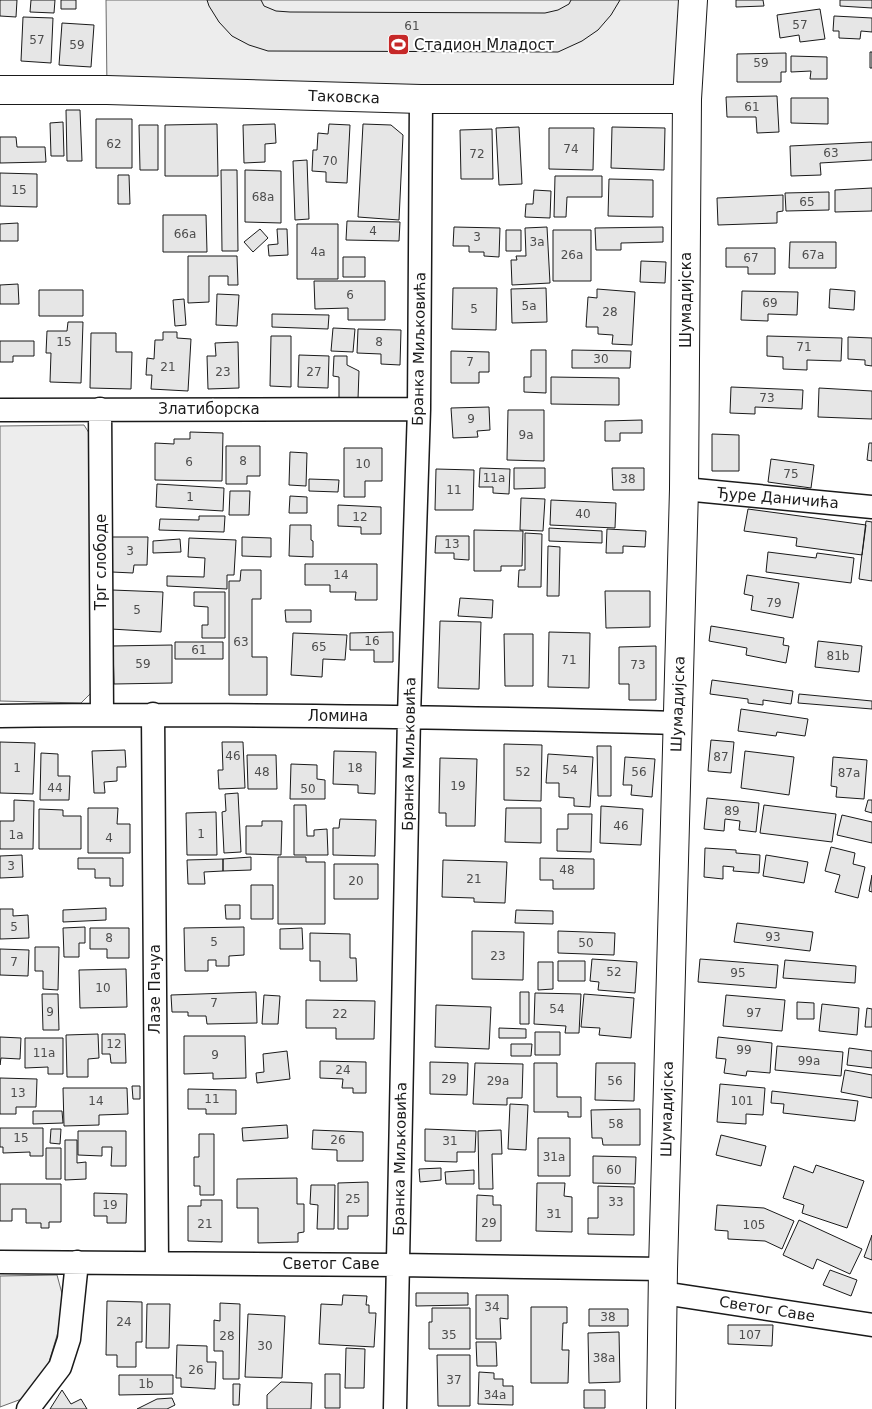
<svg xmlns="http://www.w3.org/2000/svg" width="872" height="1409" font-family="'DejaVu Sans',sans-serif">
<style>
.green{fill:#ededed;stroke:#6a6a6a}
.building{fill:#e6e6e6;stroke:#1a1a1a}
.lines{fill:none;stroke-linecap:round;stroke-linejoin:round}
.street-casing{stroke:#1a1a1a;stroke-width:25}
.secondary-casing{stroke:#1a1a1a;stroke-width:30}
.street{stroke:#fff;stroke-width:22}
.secondary{stroke:#fff;stroke-width:28}
.labels{text-anchor:middle;dominant-baseline:central;stroke-width:4;stroke-linejoin:round;paint-order:stroke}
.number-label{font-size:12px;fill:#4d4d4d}
.poi-label{font-size:15px;fill:#1a1a1a;stroke:#fff;text-anchor:start}
.street-label{font-size:15px;fill:#1a1a1a;stroke:#fff}
</style>
<rect width="100%" height="100%" fill="#fff"/>
<path class="green" d="M106,0H691L687,99L107,90Z
M84,425L91,436L94,690L81,703L0,701V426Z
M57,1275L64,1301L58,1332L49,1362L39,1380L27,1397L0,1407V1276Z"/>
<path class="building" d="M0,0H17L16,17L0,16Z
M31,0H55L54,13L30,12Z
M61,0H76V9H61Z
M207,0H261L264,6L276,11L290,12L545,13L558,10L569,4L571,0H620L611,15L598,30L582,41L558,52L268,51L249,45L232,36L219,22L209,6Z
M736,0H763L764,6L736,7Z
M840,0H872V8L840,6Z
M820,9L825,39L800,42L799,35L780,38L777,15Z
M834,16L872,18V32L861,31L860,39L839,38V31H833Z
M23,17L53,18L51,63L21,61Z
M62,23L94,25L91,67L59,65Z
M870,52H872V68H870Z
M786,53V72H781V82H737V54Z
M791,56L827,57V79H810L811,71L791,72Z
M777,96L779,132L757,133L756,117H727L726,97Z
M791,98H828V124L791,123Z
M66,110H80L82,161H67Z
M96,119H132V168H96Z
M63,122L64,156H51L50,123Z
M217,124L218,176H165V125Z
M275,124L276,143L265,144V162L244,163L243,125Z
M329,124L350,125L347,183L326,182V172L312,171L313,150H317L318,133L328,134Z
M363,124L391,125L403,135L399,220L358,217Z
M139,125H158V170H140Z
M519,127L522,184L499,185L496,128Z
M612,127L665,128L664,170L611,168Z
M549,128H594L593,170L549,169Z
M492,129L493,179H461L460,130Z
M0,137H16L17,147H45L46,162L0,163Z
M872,142V160L820,163L821,175L791,176L790,146Z
M307,160L309,219L295,220L293,161Z
M221,170H237L238,251H222Z
M245,170L281,171V223L245,222Z
M0,173L37,174V207L0,206Z
M118,175H129L130,204H118Z
M555,176H602V197H567L566,217H554Z
M609,179L653,180V217L608,216Z
M872,188V211L835,212V190Z
M534,190L551,191L550,218L525,217L526,204H533Z
M829,192V210L786,211L785,193Z
M783,195V211L777,212V223L718,225L717,198Z
M163,215H206L207,252H163Z
M347,221L400,222L399,241L346,240Z
M18,223V241H0V224Z
M297,224H338V279H297Z
M454,227L500,228L499,257L484,256V252H469V246H453Z
M547,227L550,283L512,285L511,260H517L516,256H526L525,228Z
M663,227V242L621,243V250H596L595,228Z
M260,229L268,238L253,252L244,242Z
M277,229H287L288,255L269,256L268,245L278,244Z
M506,230H521V251H506Z
M553,230H591V281H553Z
M790,242H836V268H789Z
M726,248H775V274H748V267H726Z
M188,256H237L238,285H228V276H209V302L188,303Z
M343,257H365V277H343Z
M641,261L666,262L665,283L640,282Z
M314,281H385V320H348V308L315,309Z
M18,284L19,304H0V285Z
M453,288H497L496,330L452,329Z
M546,288L547,322L512,323L511,289Z
M597,289L635,292L632,345L612,344L613,335L598,334V327H586L588,297L597,298Z
M830,289L855,291L854,310L829,308Z
M39,290H83V316H39Z
M742,291L798,292L797,315L768,314V321L741,320Z
M217,294L239,295L237,326L216,325Z
M184,299L186,325L175,326L173,300Z
M272,314L329,315L328,329L272,327Z
M68,322H83L81,383L50,382L51,353H46L47,331H67Z
M333,328L355,329L353,352L331,351Z
M358,329L401,330L400,365L381,364V354L357,353Z
M163,332H177V338L191,339L188,391L151,389L152,375H146L147,358L154,359L155,340H163Z
M91,333H116V352H132L131,389L90,388Z
M271,336H291V387L270,386Z
M767,336L842,338L841,361L807,360V370L783,369V357L767,356Z
M848,337L872,338V366L865,365V360L848,359Z
M0,341H34V356H13V362H0Z
M238,342L239,388L208,389L207,356H216L215,343Z
M531,350H546V393L524,392V377H531Z
M572,350L631,351L630,368H572Z
M451,351L489,352V372H479V383H451Z
M299,355L329,356L328,388L298,387Z
M334,356H347V365L359,371L358,399L339,398V377L333,376Z
M551,377L619,378V405L551,404Z
M731,387L803,390L802,409L755,407V414L730,413Z
M819,388L872,391V419L818,417Z
M489,407L490,430L477,431L478,437L453,438L451,408Z
M508,410H544V461L507,460Z
M642,420V433H620V441H605V421Z
M190,432L223,433L222,481L155,480V443L174,444V439H190Z
M712,434L739,435V471H712Z
M869,443H872V461L867,460Z
M226,446H260V476H247V484H226Z
M344,448H382V481H365V497H344Z
M290,452L307,453L306,486L289,485Z
M771,459L814,465L811,488L768,482Z
M480,468L510,469L509,494L493,493V487H479Z
M514,468H545V488L514,489Z
M612,468H644V490H613Z
M436,469L474,470L473,510H435Z
M309,479L339,480L338,492L309,491Z
M157,484L224,488L223,511L156,507Z
M230,491H250L249,515H229Z
M290,496L307,497V513H289Z
M521,498L545,499L543,531L520,530Z
M551,500L616,503L615,528L550,525Z
M338,505L381,507V534H361V527L338,526Z
M748,509L866,525L862,555L796,546L797,538L744,531Z
M199,516H225L224,532L159,530L160,519L199,520Z
M866,521L872,522V581L859,579Z
M290,525H311V540L313,541V557L289,556Z
M549,528L602,531V543L549,541Z
M607,529L646,531L645,547L623,546V553H606Z
M474,530L523,531L522,566H501V571H474Z
M525,533L542,534L541,587H518L519,570H525Z
M436,536H469V560L454,559V553H435Z
M112,537H148L147,565H134L133,573L112,572Z
M242,537L271,538V557L242,556Z
M189,538L236,540L234,575H227V589L167,586V576L204,577L205,558L188,557Z
M180,539L181,552L153,553V541Z
M548,546L560,547L559,596H547Z
M768,552L816,558L817,553L854,558L851,583L766,572Z
M305,564H377V600H355L356,592H330V585H305Z
M241,570H261V599H252V657H267V695H229V581H240Z
M747,575L799,583L793,618L751,610L753,596L744,594Z
M112,590L163,592L161,632L111,629Z
M605,591H650V627L606,628Z
M194,592H225V638H202V625H208V607L194,606Z
M460,598L493,600L492,618L458,616Z
M285,610H311V622H286Z
M440,621L481,622L479,689L438,688Z
M711,626L784,638L783,645L789,646L786,663L746,655L747,648L709,641Z
M393,632V662H374V650H350V633Z
M549,632L590,633L589,688L548,687Z
M293,633L347,635L345,660L323,659L322,677L291,675Z
M504,634H533V686H505Z
M818,641L862,646L859,672L815,667Z
M175,642H223V659H175Z
M172,645V683L114,684L113,646Z
M656,646V700H629V684H619V647Z
M712,680L793,691L791,704L763,700V705L748,703V699L710,694Z
M799,694L872,701V709L798,703Z
M741,709L808,719L805,736L777,732L776,736L738,731Z
M711,740L734,742L731,773L708,771Z
M0,742L35,743L33,794L0,793Z
M222,742H243L245,788L219,789L218,770H223Z
M504,744L542,745L541,801L504,800Z
M597,746H611V796H598Z
M125,750L126,767H117V781L104,782L105,793H94L92,751Z
M334,751L376,752L375,794L358,793V785L333,784Z
M745,751L794,757L789,795L741,788Z
M41,753L58,754V776H70L69,800H40Z
M548,754L593,757L590,807L574,806V798L559,797V783H546Z
M247,755H276L277,789H248Z
M625,757L655,759L652,797L631,795L632,785H623Z
M833,757L867,760L864,799L836,797L837,787L831,786Z
M440,758L477,759L475,826H446V813H439Z
M291,764L317,765V779L325,780V799H290Z
M238,793L241,852L224,853L222,812L226,811L225,794Z
M707,798L759,803L756,832L739,830L740,821L725,819L724,831L704,829Z
M14,800L34,801L33,849H0V821H14Z
M868,800H872V813L865,811Z
M294,805H306L307,836H314V830L327,829L328,855H294Z
M764,805L836,814L832,842L760,833Z
M601,806L643,809L641,845L600,843Z
M88,808H118L117,824H130V853H88Z
M506,808H541V843L505,842Z
M39,809L63,810V816H81V849H39Z
M216,812L217,855H187L186,813Z
M568,814H592L591,852L557,851V829H568Z
M842,815L872,822V843L837,835Z
M340,819L376,820L375,856L333,855V828H339Z
M262,821H282L281,855L246,854V826H262Z
M831,847L855,853L853,864L865,867L858,898L835,892L840,875L825,871Z
M705,848L736,850V853L760,855L759,873L733,871L734,867L723,866V879L704,877Z
M22,855L23,877L0,878V856Z
M766,855L808,862L804,883L763,876Z
M251,857V870L223,871V859Z
M278,857H306V862H325V924H278Z
M78,858H123V886H110V878H95V869H78Z
M540,858L594,859V889H553V880H540Z
M223,859V871L204,872L205,884H188L187,860Z
M443,860L507,862L505,903L474,902V898L442,897Z
M334,864H378V899H334Z
M872,875V892L869,891Z
M251,885H273V919H251Z
M225,905H240V919H226Z
M106,908V920L63,922V910Z
M0,909H13V916L28,915L29,938L0,939Z
M516,910L553,911V924L515,923Z
M737,923L813,932L810,951L734,942Z
M85,927V943H79V957H64L63,928Z
M244,927V955L229,956V966H216V960H208V971H185L184,928Z
M90,928H129V958H107V949H90Z
M302,928L303,949H280V929Z
M472,931L524,932L523,980L472,979Z
M558,931L615,933L614,955L558,953Z
M310,933L350,934V958H356L357,981H320V961H310Z
M35,947H59L58,990L43,989V971H35Z
M0,949L29,950L28,976L0,975Z
M592,959L637,962L635,993L598,990L599,982L590,981Z
M700,959L778,965L776,988L698,982Z
M785,960L856,966L855,983L783,978Z
M558,961H585V981H558Z
M538,962H553V989L538,990Z
M126,969L127,1007L80,1008L79,970Z
M256,992L257,1023L207,1024L206,1016H188V1012H172L171,995Z
M520,992H529V1024H520Z
M535,993L581,994L579,1033H565L566,1026L534,1024Z
M42,994H58L59,1030H43Z
M584,994L634,998L631,1038L599,1035L600,1028L581,1027Z
M264,995L280,996L278,1024H262Z
M726,995L785,1000L782,1031L723,1026Z
M306,1000L375,1001L374,1039H336V1028H306Z
M797,1002L814,1003V1019H797Z
M822,1004L859,1008L857,1035L819,1031Z
M436,1005L491,1007L489,1049L435,1047Z
M867,1008L872,1009V1027H865Z
M499,1028L526,1029V1038H499Z
M535,1032H560V1055H535Z
M98,1034L99,1058L88,1059V1077H67L66,1035Z
M102,1034H125L126,1063H111L110,1054H102Z
M184,1036H245L246,1078L213,1079V1073L184,1074Z
M0,1037L21,1038L20,1059L1,1058L0,1065Z
M718,1037L772,1043L770,1073L747,1071L746,1076L724,1073L726,1059L716,1058Z
M25,1038H63V1074H48V1067L25,1068Z
M511,1044H532L531,1056H511Z
M777,1046L843,1052L841,1076L775,1070Z
M849,1048L872,1051V1068L847,1065Z
M287,1051L290,1079L257,1083L256,1073L264,1072L263,1054Z
M320,1061L366,1062V1093H353V1088H342L343,1079L320,1078Z
M430,1062L468,1063L467,1095L430,1094Z
M475,1063L523,1064L522,1098H507V1105L473,1104Z
M534,1063H557V1097H581V1117H568V1112H534Z
M596,1063H635L634,1101L595,1100Z
M845,1070L872,1075V1098L841,1092Z
M0,1078L37,1079L36,1107H16V1114H0Z
M720,1084L765,1088L763,1115L746,1114V1124L717,1122Z
M132,1086H140V1099H133Z
M63,1088H127L128,1114L99,1115V1125L64,1126Z
M188,1089L236,1090V1114H206V1109H188Z
M772,1091L858,1101L855,1121L783,1113L784,1104L771,1103Z
M510,1104L528,1105L526,1150L508,1149Z
M640,1109V1145H603L602,1138H592L591,1110Z
M33,1111H62L63,1123L33,1124Z
M287,1125L288,1138L243,1141L242,1128Z
M0,1128H43V1156H30V1152L3,1153V1147H0Z
M51,1129H61L60,1144L50,1143Z
M425,1129L476,1131L475,1152H457V1162L425,1161Z
M313,1130L363,1132V1161H337V1150L312,1149Z
M501,1130L502,1154H492L493,1189H479L478,1131Z
M78,1131H126V1166H111L112,1147H102V1156L78,1155Z
M199,1134H214V1195H200V1186H194V1157H199Z
M721,1135L766,1146L761,1166L716,1155Z
M538,1138H570V1176H538Z
M65,1140H77V1163L86,1162V1179L65,1180Z
M46,1148H61V1179H46Z
M593,1156L636,1157L635,1184L593,1183Z
M816,1165L864,1181L847,1228L802,1213L804,1205L783,1198L794,1166L813,1173Z
M441,1168V1180L420,1182L419,1169Z
M474,1170V1184H446L445,1172Z
M297,1178V1204H304V1232L298,1233V1242L258,1243V1208H237V1179Z
M368,1182V1216H348V1229H338V1183Z
M537,1183H565L564,1196L572,1197V1232L536,1231Z
M0,1184H61V1222H49V1228H41V1223H26V1209H12V1221H0Z
M311,1185H335L334,1229H317L318,1205L310,1204Z
M598,1186L634,1187V1235L588,1234V1218H598Z
M94,1193L127,1194L126,1223H107V1216H94Z
M477,1195L493,1196V1205H501V1241H476Z
M201,1200H222V1242L188,1241V1206H201Z
M717,1205L764,1208L794,1221L782,1249L765,1241L728,1239V1231L715,1230Z
M799,1220L862,1249L850,1274L817,1259L813,1269L783,1255Z
M872,1235V1260L864,1257Z
M830,1270L857,1280L851,1296L823,1285Z
M416,1293H468V1305L416,1306Z
M343,1295L367,1296L366,1305H369V1313H376L374,1347L319,1344L321,1304L342,1305Z
M476,1295H508V1319L500,1318L501,1339H476Z
M107,1301L142,1302V1342H136V1367H117V1355H106Z
M220,1303L240,1304L239,1379H223V1351H214V1320L220,1321Z
M147,1304H170L169,1348H146Z
M531,1307H567V1323H563L562,1350H569L568,1383H531Z
M432,1308H470V1349H429V1322H432Z
M589,1309H628V1326H589Z
M248,1314L285,1316L282,1378L245,1377Z
M728,1325H773L772,1346L728,1344Z
M619,1332L620,1382L589,1383L588,1333Z
M476,1342H496L497,1366H477Z
M177,1345L207,1346V1362H216L215,1389L181,1387V1378H176Z
M346,1348L365,1349L364,1388H345Z
M437,1355H470V1406H438Z
M479,1372L494,1373V1379H503V1386H513V1405L478,1404Z
M325,1374H340V1408H325Z
M119,1375H173V1394L119,1395Z
M281,1382L312,1383L311,1409H267V1395Z
M233,1384H240L239,1405H233Z
M62,1390L71,1404L81,1399L87,1409H50Z
M584,1390H605V1408H584Z
M172,1398L175,1405L167,1409H137L157,1399Z"/>
<g class="lines">
<defs>
<path id="street" d="M100,409L102,714
M0,410L419,409
M684,489L872,507
M153,714L157,1263
M0,716C226,713 451,717 677,723
M0,1262L398,1265L663,1269
M663,1293L872,1325
M28,1409L60,1367L69,1339L77,1262
M395,1409L409,716L419,409L421,99"/>
<path id="secondary" d="M0,90H107L421,99H687
M661,1409L663,1269L684,489L687,99L693,0"/>
</defs>
<use href="#street" class="street-casing"/>
<use href="#secondary" class="secondary-casing"/>
<use href="#street" class="street"/>
<use href="#secondary" class="secondary"/>
</g>
<defs>
<symbol id="stadium-square" viewBox="-11 -11 22 22"><rect x="-9" y="-9" width="18" height="18" rx="4" fill="#c62828" stroke="#fff"/><path d="M0-5a6.5 5 0 1 0 0 10a6.5 5 0 1 0 0-10ZM-3.5-1.8h7v3.6h-7Z" fill="#fff"/></symbol>
</defs>
<g fill-rule="evenodd">
<use href="#stadium-square" x="386" y="32" width="25" height="25"/>
</g>
<g class="labels">
<g class="number-label">
<text x="800" y="25">57</text>
<text x="412" y="26">61</text>
<text x="37" y="40">57</text>
<text x="77" y="45">59</text>
<text x="761" y="63">59</text>
<text x="752" y="107">61</text>
<text x="114" y="144">62</text>
<text x="571" y="149">74</text>
<text x="831" y="153">63</text>
<text x="477" y="154">72</text>
<text x="330" y="161">70</text>
<text x="19" y="190">15</text>
<text x="263" y="197">68a</text>
<text x="807" y="202">65</text>
<text x="373" y="231">4</text>
<text x="185" y="234">66a</text>
<text x="477" y="237">3</text>
<text x="537" y="242">3a</text>
<text x="318" y="252">4a</text>
<text x="572" y="255">26a</text>
<text x="813" y="255">67a</text>
<text x="751" y="258">67</text>
<text x="350" y="295">6</text>
<text x="770" y="303">69</text>
<text x="529" y="306">5a</text>
<text x="474" y="309">5</text>
<text x="610" y="312">28</text>
<text x="64" y="342">15</text>
<text x="379" y="342">8</text>
<text x="804" y="347">71</text>
<text x="601" y="359">30</text>
<text x="470" y="362">7</text>
<text x="168" y="367">21</text>
<text x="223" y="372">23</text>
<text x="314" y="372">27</text>
<text x="767" y="398">73</text>
<text x="471" y="419">9</text>
<text x="526" y="435">9a</text>
<text x="243" y="461">8</text>
<text x="189" y="462">6</text>
<text x="363" y="464">10</text>
<text x="791" y="474">75</text>
<text x="494" y="478">11a</text>
<text x="628" y="479">38</text>
<text x="454" y="490">11</text>
<text x="190" y="497">1</text>
<text x="583" y="514">40</text>
<text x="360" y="517">12</text>
<text x="452" y="544">13</text>
<text x="130" y="551">3</text>
<text x="341" y="575">14</text>
<text x="774" y="603">79</text>
<text x="137" y="610">5</text>
<text x="372" y="641">16</text>
<text x="241" y="642">63</text>
<text x="319" y="647">65</text>
<text x="199" y="650">61</text>
<text x="838" y="656">81b</text>
<text x="569" y="660">71</text>
<text x="143" y="664">59</text>
<text x="638" y="665">73</text>
<text x="233" y="756">46</text>
<text x="721" y="757">87</text>
<text x="17" y="768">1</text>
<text x="355" y="768">18</text>
<text x="570" y="770">54</text>
<text x="262" y="772">48</text>
<text x="523" y="772">52</text>
<text x="639" y="772">56</text>
<text x="849" y="773">87a</text>
<text x="458" y="786">19</text>
<text x="55" y="788">44</text>
<text x="308" y="789">50</text>
<text x="732" y="811">89</text>
<text x="621" y="826">46</text>
<text x="201" y="834">1</text>
<text x="16" y="835">1a</text>
<text x="109" y="838">4</text>
<text x="11" y="866">3</text>
<text x="567" y="870">48</text>
<text x="474" y="879">21</text>
<text x="356" y="881">20</text>
<text x="14" y="927">5</text>
<text x="773" y="937">93</text>
<text x="109" y="938">8</text>
<text x="214" y="942">5</text>
<text x="586" y="943">50</text>
<text x="498" y="956">23</text>
<text x="14" y="962">7</text>
<text x="614" y="972">52</text>
<text x="738" y="973">95</text>
<text x="103" y="988">10</text>
<text x="214" y="1003">7</text>
<text x="557" y="1009">54</text>
<text x="50" y="1012">9</text>
<text x="754" y="1013">97</text>
<text x="340" y="1014">22</text>
<text x="114" y="1044">12</text>
<text x="744" y="1050">99</text>
<text x="44" y="1053">11a</text>
<text x="215" y="1055">9</text>
<text x="809" y="1061">99a</text>
<text x="343" y="1070">24</text>
<text x="449" y="1079">29</text>
<text x="498" y="1081">29a</text>
<text x="615" y="1081">56</text>
<text x="18" y="1093">13</text>
<text x="212" y="1099">11</text>
<text x="96" y="1101">14</text>
<text x="742" y="1101">101</text>
<text x="616" y="1124">58</text>
<text x="21" y="1138">15</text>
<text x="338" y="1140">26</text>
<text x="450" y="1141">31</text>
<text x="554" y="1157">31a</text>
<text x="614" y="1170">60</text>
<text x="353" y="1199">25</text>
<text x="616" y="1202">33</text>
<text x="110" y="1205">19</text>
<text x="554" y="1214">31</text>
<text x="489" y="1223">29</text>
<text x="205" y="1224">21</text>
<text x="754" y="1225">105</text>
<text x="492" y="1307">34</text>
<text x="608" y="1317">38</text>
<text x="124" y="1322">24</text>
<text x="449" y="1335">35</text>
<text x="750" y="1335">107</text>
<text x="227" y="1336">28</text>
<text x="265" y="1346">30</text>
<text x="604" y="1358">38a</text>
<text x="196" y="1370">26</text>
<text x="454" y="1380">37</text>
<text x="146" y="1384">1b</text>
<text x="495" y="1395">34a</text>
</g>
<g class="poi-label">
<text x="414" y="45">Стадион Младост</text>
</g>
<g class="street-label">
<text transform="translate(344 97) rotate(2)">Таковска</text>
<text transform="translate(686 300) rotate(-90)">Шумадијска</text>
<text transform="translate(419 349) rotate(-89)">Бранка Миљковића</text>
<text x="209" y="409">Златиборска</text>
<text transform="translate(778 498) rotate(5)">Ђуре Даничића</text>
<text transform="translate(101 562) rotate(-90)">Трг слободе</text>
<text transform="translate(678 704) rotate(-88)">Шумадијска</text>
<text x="338" y="716">Ломина</text>
<text transform="translate(409 754) rotate(-89)">Бранка Миљковића</text>
<text transform="translate(155 989) rotate(-90)">Лазе Пачуа</text>
<text transform="translate(667 1109) rotate(-89)">Шумадијска</text>
<text transform="translate(400 1159) rotate(-89)">Бранка Миљковића</text>
<text x="331" y="1264">Светог Саве</text>
<text transform="translate(767 1309) rotate(9)">Светог Саве</text>
</g>
</g>
</svg>
